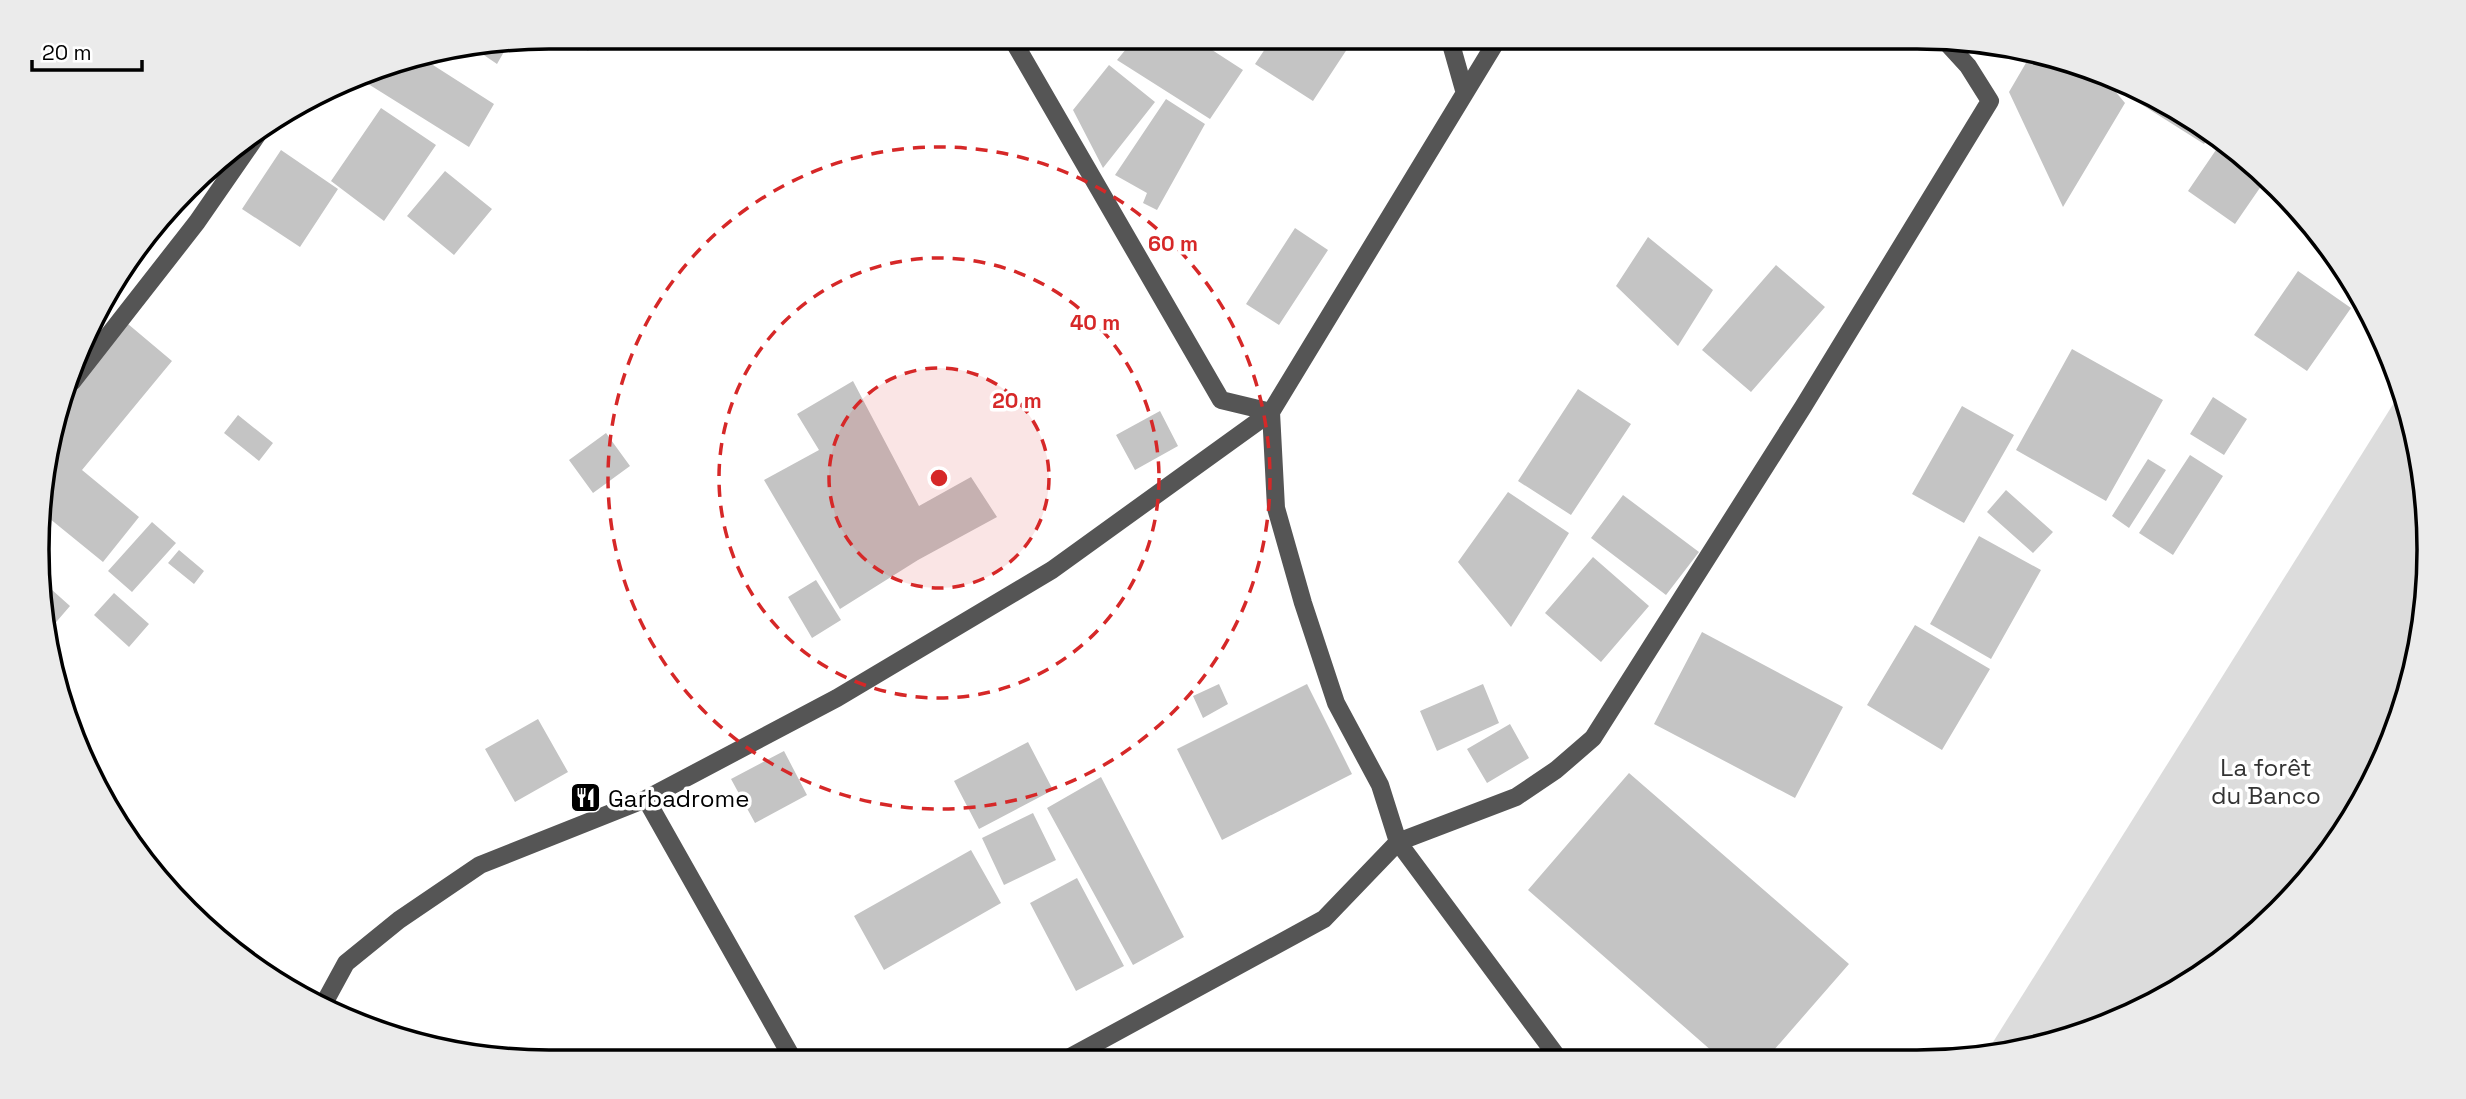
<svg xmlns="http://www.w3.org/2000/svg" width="2466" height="1099" font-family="'Space Grotesk',sans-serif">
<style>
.green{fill:#dcdcdc}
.building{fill:#c4c4c4}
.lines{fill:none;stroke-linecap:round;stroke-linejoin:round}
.minor{stroke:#555;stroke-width:18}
.ring{fill:none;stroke:#d62828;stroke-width:3.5;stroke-dasharray:12 9}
.labels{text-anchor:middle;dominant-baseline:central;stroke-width:7;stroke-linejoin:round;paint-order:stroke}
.park-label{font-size:24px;fill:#333;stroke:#fff}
.poi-label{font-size:24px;fill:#000;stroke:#fff;text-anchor:start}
.rim{fill:none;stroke:#000;stroke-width:3.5}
.centre{fill:#d62828;stroke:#fff;stroke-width:3.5}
.ring-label{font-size:21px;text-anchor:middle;font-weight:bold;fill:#d62828;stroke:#fff;stroke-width:7;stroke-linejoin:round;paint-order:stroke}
</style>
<rect width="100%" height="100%" fill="#fff"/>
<path class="green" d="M2402,390L2412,417L2428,516L2425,617L2402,715L2343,835L2229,956L2113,1023L1983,1058Z"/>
<path class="building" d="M566,37H598L588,51Z
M1136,37H1192L1243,70L1210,119L1117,60Z
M1273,37H1355L1313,101L1255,64Z
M509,43L497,64L475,49L496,46Z
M2030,56L2082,64L2100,73L2125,103L2063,207L2009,92Z
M422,58L494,104L469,147L357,77L384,64Z
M1109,65L1155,102L1103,168L1073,110Z
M2125,84L2173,106L2211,133L2204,144L2136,101Z
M1166,99L1205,124L1157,210L1143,203L1147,193L1115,175Z
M381,108L436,145L384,221L331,181Z
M2218,147L2266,179L2235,224L2188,191Z
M281,150L338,189L300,247L242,209Z
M445,171L492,209L454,255L407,216Z
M1295,228L1328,250L1279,325L1246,304Z
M1648,237L1713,290L1678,346L1616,286Z
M1776,265L1825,307L1751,392L1702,350Z
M2298,271L2351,308L2307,371L2254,335Z
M128,324L172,361L82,470L139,517L103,562L44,514L47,450L65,400Z
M2072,349L2163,400L2106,501L2016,450Z
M853,381L919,506L971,477L997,517L918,560L840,609L764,480L819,450L797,414Z
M1578,389L1631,424L1571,515L1518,481Z
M2213,397L2247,419L2224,455L2190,434Z
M1962,406L2014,435L1964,523L1912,494Z
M1160,411L1178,446L1135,470L1116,435Z
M238,415L273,443L259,461L224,433Z
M606,433L630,466L593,493L569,460Z
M2190,455L2223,476L2173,555L2139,533Z
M2148,459L2166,470L2129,528L2112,516Z
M2006,490L2053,532L2033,553L1987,512Z
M1508,492L1569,533L1511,627L1458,562Z
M1623,495L1699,552L1666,595L1591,538Z
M152,522L176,543L132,592L108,571Z
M1979,536L2041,570L1991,659L1930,624Z
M179,550L204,571L194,584L168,563Z
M1593,557L1649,606L1601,662L1545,613Z
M816,580L841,620L812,638L788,597Z
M42,581L70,606L45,635L41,617Z
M114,593L149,624L129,647L94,615Z
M1915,625L1990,669L1942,750L1867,705Z
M1702,632L1843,707L1795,798L1654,724Z
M1219,684L1228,704L1203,718L1193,696Z
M1307,684L1352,774L1222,840L1177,749Z
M1483,684L1499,723L1437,751L1420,711Z
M538,719L568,772L515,802L485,749Z
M1510,724L1529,758L1487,783L1467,749Z
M1028,742L1053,790L979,829L954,781Z
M784,751L807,795L755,823L731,779Z
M1629,773L1849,964L1767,1058L1721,1059L1528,890Z
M1101,777L1184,937L1133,965L1047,808Z
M1033,813L1056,860L1004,885L982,838Z
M971,850L1001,903L884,970L854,916Z
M1077,878L1124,966L1076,991L1030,903Z"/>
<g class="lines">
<path class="minor" d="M1011,37L1221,400L1271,412
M1449,37L1464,90
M72,382L197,222L262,128
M1271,412L1276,508L1303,603L1336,703L1380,785L1398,842L1559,1059
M646,799L794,1061
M322,1007L346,963L399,920L480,865L646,799L837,698L1052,570L1271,412L1499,37
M1063,1061L1324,919L1398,842L1516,797L1556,770L1593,738L1803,407L1990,101L1968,66L1946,42"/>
</g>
<circle cx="939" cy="478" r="110" fill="#d62828" fill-opacity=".12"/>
<g class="ring">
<circle cx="939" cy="478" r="110"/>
<circle cx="939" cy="478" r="220"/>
<circle cx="939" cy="478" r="331"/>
</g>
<defs>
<symbol id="restaurant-square" viewBox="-11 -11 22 22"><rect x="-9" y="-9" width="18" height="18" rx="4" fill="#000" stroke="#fff"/><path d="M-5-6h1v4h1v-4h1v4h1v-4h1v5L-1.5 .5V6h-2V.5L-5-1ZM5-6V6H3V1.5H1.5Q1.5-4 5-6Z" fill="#fff"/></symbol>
</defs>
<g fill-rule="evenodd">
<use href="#restaurant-square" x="568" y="780" width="35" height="35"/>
</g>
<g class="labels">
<g class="park-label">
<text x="2266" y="767">La forêt<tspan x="2266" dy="28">du Banco</tspan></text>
</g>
<g class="poi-label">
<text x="608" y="798">Garbadrome</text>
</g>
</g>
<path d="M0 0H2466V1099H0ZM549 49H1917A500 500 0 0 1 2417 549V550A500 500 0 0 1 1917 1050H549A500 500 0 0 1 49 550V549A500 500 0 0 1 549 49Z" fill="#ebebeb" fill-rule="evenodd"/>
<path class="rim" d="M549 49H1917A500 500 0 0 1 2417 549V550A500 500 0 0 1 1917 1050H549A500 500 0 0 1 49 550V549A500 500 0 0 1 549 49Z"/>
<circle cx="939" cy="478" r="10" class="centre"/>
<g class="ring-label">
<text x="1173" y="251">60 m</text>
<text x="1095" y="330">40 m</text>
<text x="1017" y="408">20 m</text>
</g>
<path d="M32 60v10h110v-10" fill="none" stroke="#000000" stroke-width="3.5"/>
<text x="42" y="60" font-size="21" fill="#000000" stroke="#ffffff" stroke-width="5" paint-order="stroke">20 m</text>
</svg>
